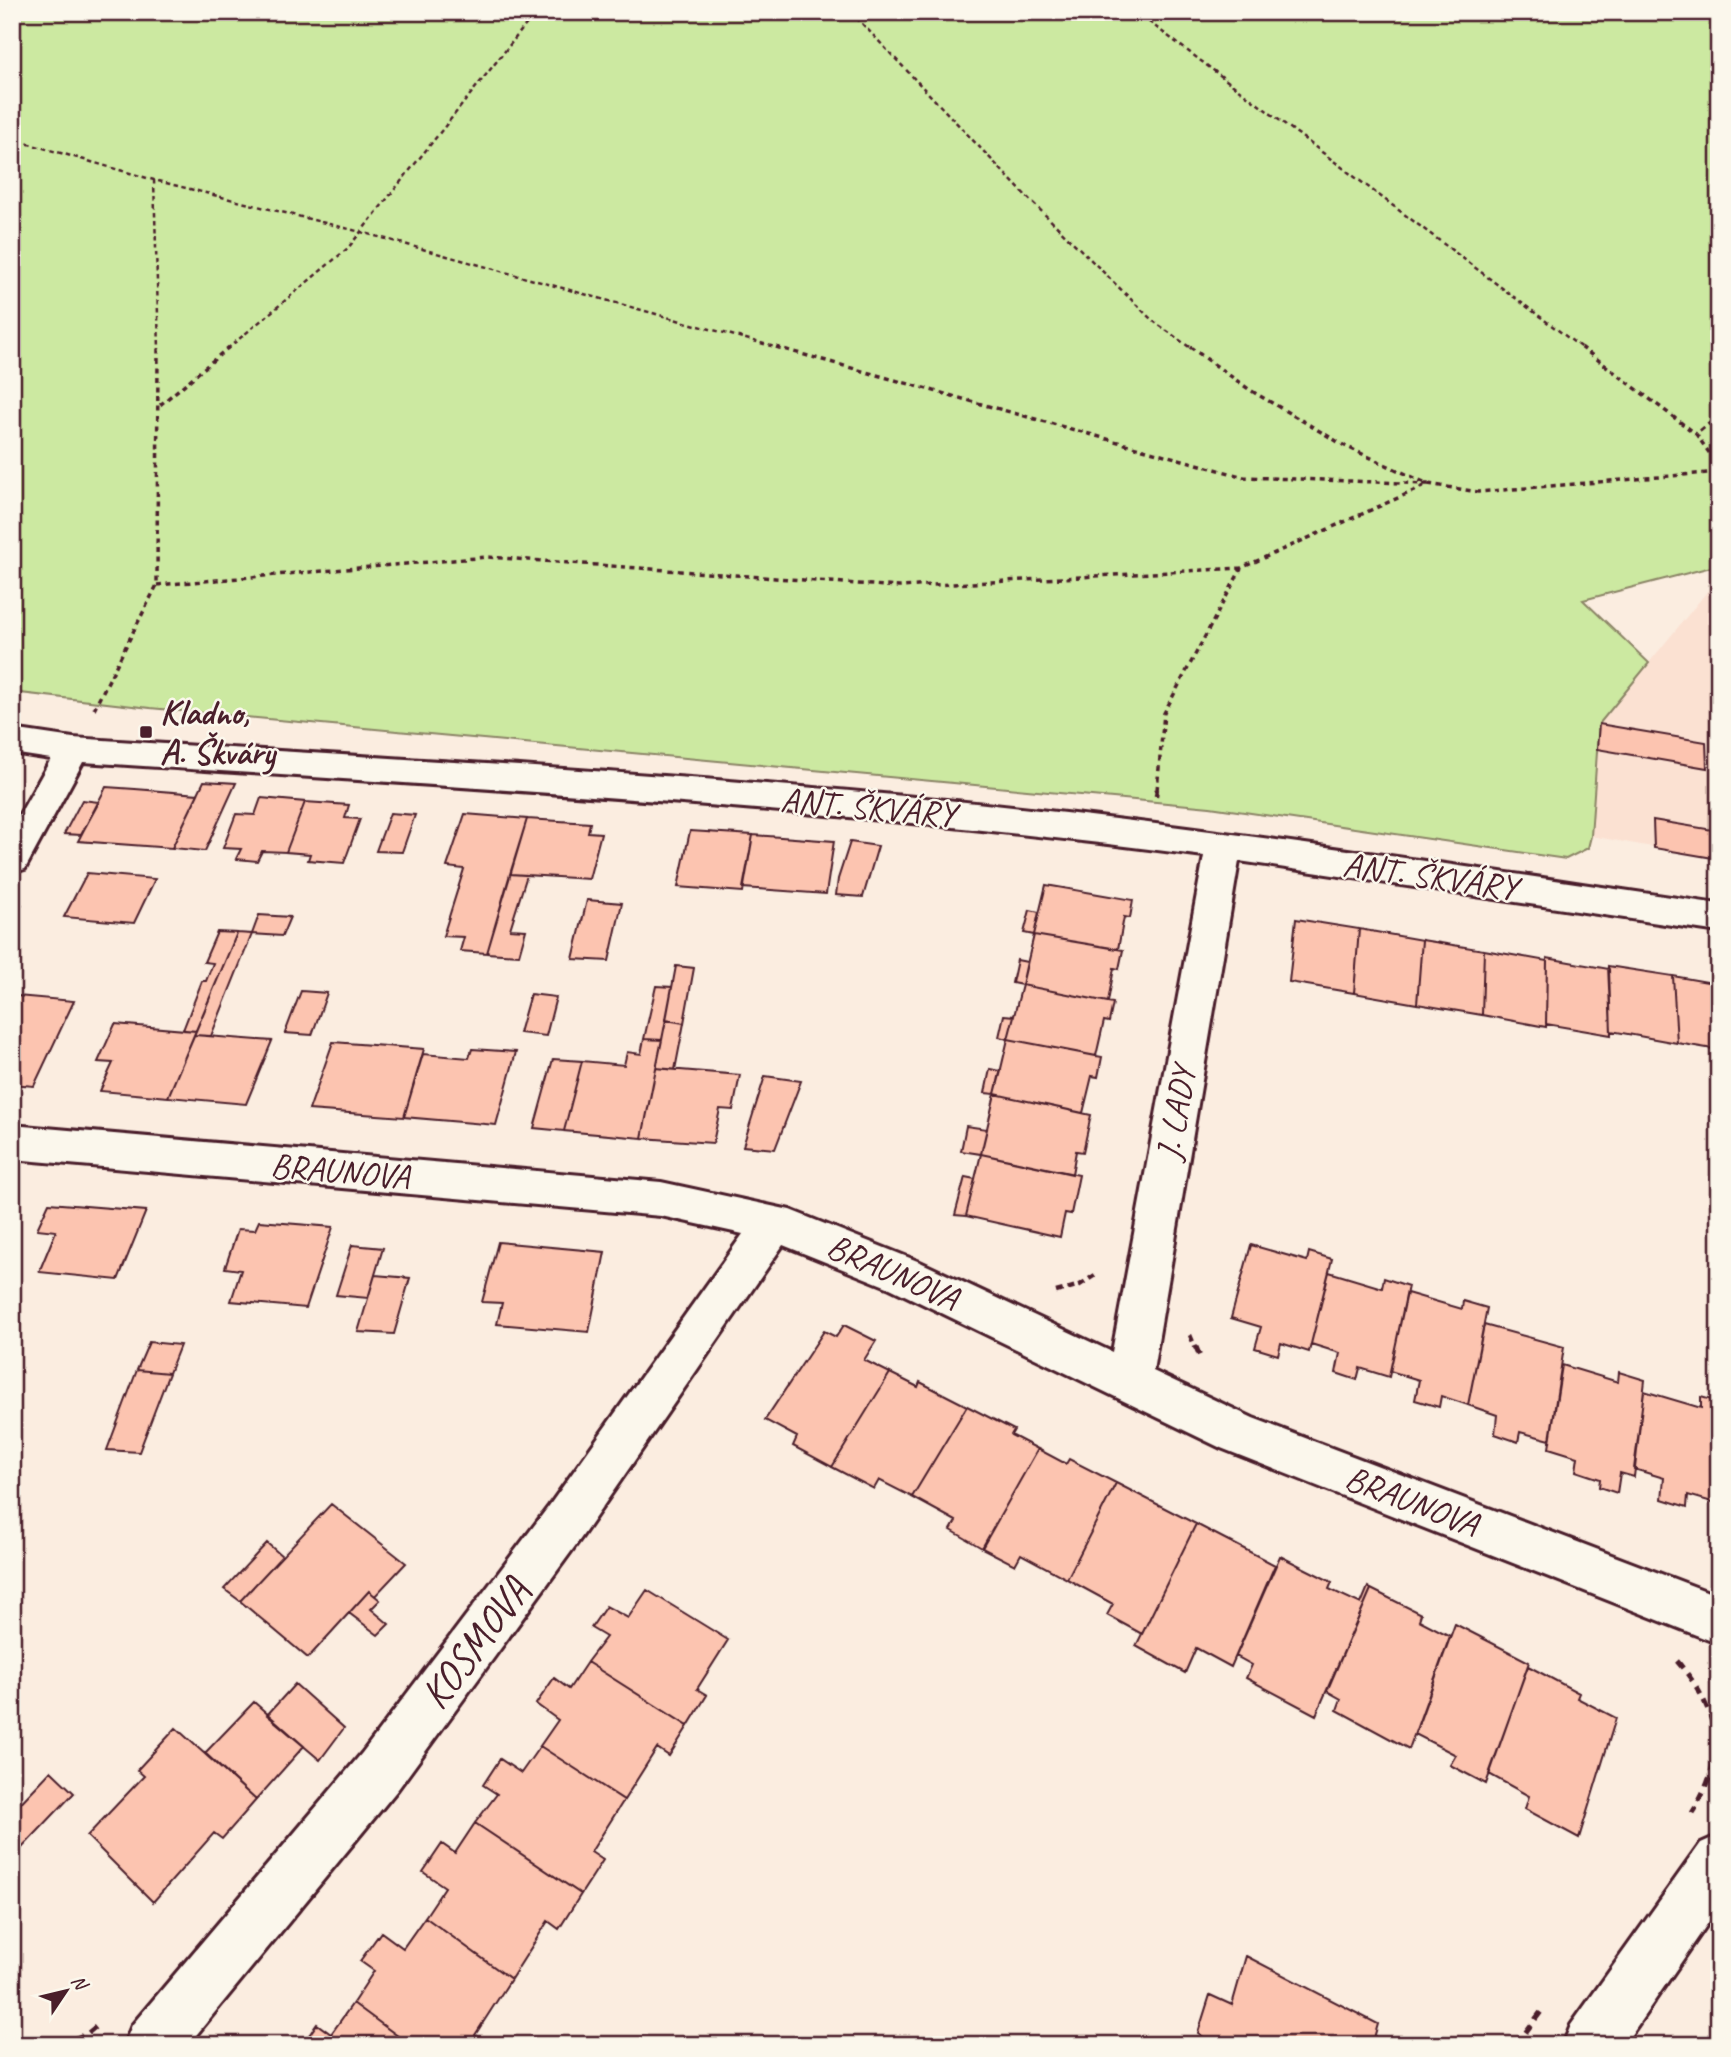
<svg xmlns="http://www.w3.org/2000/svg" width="1731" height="2057" font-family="Caveat,sans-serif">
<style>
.built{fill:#fbe1d2}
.green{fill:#cce9a1;stroke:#8b8466;stroke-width:2}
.building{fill:#fcc4b0;stroke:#4a1f2b;stroke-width:2}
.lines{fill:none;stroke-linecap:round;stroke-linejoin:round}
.minor-casing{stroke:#4a1f2b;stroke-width:6}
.path-far3{stroke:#4a1f2b;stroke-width:2.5;stroke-dasharray:4.5 3.5;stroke-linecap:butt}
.path-far2{stroke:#4a1f2b;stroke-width:3.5;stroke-dasharray:5 4.5;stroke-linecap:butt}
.path-far1{stroke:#4a1f2b;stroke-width:4.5;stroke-dasharray:7 5;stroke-linecap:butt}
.path{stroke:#4a1f2b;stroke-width:5;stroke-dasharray:9 7;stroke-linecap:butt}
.minor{fill:#fbf7ec;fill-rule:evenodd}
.poi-dot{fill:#4a1f2b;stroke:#fbf7ec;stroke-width:2.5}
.labels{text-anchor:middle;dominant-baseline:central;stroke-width:5;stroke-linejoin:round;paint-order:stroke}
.poi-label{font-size:35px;font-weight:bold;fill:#4a1f2b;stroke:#fbf7ec;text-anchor:start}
.street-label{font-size:35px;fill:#4a1f2b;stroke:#fbf7ec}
.near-street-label{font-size:42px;fill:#4a1f2b;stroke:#fbf7ec}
</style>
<rect width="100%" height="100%" fill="#fbede0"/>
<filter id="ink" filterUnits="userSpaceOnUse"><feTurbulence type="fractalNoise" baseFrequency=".0143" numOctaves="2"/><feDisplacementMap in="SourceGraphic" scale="14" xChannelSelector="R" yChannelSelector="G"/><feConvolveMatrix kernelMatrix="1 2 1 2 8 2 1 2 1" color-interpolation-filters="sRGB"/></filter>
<g filter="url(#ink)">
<path class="built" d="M1719,577V859L1591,836L1599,724Z"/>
<path class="green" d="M12,12H1719V565L1583,600L1649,663L1599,724L1591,836L1588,848L1566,859L1210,807L150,708L12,692Z"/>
<path class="building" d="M1599,724L1706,742L1707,768L1597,749Z
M204,781L236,783L205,851L172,848Z
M106,787L135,789L198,794L172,848L78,841Z
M261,798L305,802L286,852L262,851L257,861L236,859L241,849L223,848L236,814L255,815Z
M82,800L99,802L81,835L64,834Z
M305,802L349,805L345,818L360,819L344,863L308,860L310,854L286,852Z
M390,813L415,815L402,852L376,851Z
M465,814L527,819L487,953L460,951L464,937L443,936L464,869L447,867Z
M527,819L590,823L588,832L601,833L589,879L510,874Z
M1653,820L1719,831V859L1654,848Z
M690,831L753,835L743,892L678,887Z
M753,835L834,841L826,894L743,888Z
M850,842L878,846L863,897L836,895L838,879Z
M87,873L155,879L134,923L64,917Z
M510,874L527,875L510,929L526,930L519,955L487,953Z
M1046,885L1133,900L1130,918L1124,917L1118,949L1034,935Z
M587,900L622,903L609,961L573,959Z
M1030,910L1039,912L1034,935L1024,933Z
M259,915L290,917L282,936L252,934Z
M1296,919L1359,929L1354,993L1289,982Z
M1359,929L1422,940L1417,1004L1354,993Z
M217,932L237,933L196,1031L183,1030L202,981H206L213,963L204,962Z
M237,933L252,934L211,1036L194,1035Z
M1034,935L1123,950L1119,969L1114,968L1108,1002L1022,985Z
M1422,940L1484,950L1482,1015L1417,1004Z
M1484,950L1547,961L1546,1027L1482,1015Z
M1547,958L1609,969L1611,1035L1546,1024Z
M1017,960L1027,962L1022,985L1012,983Z
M676,966L694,968L684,1023L666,1020Z
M1608,966L1673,976L1677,1043L1611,1031Z
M1673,976L1719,984V1050L1677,1043Z
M1022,985L1113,1003L1109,1022L1104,1021L1096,1056L1008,1039Z
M656,986L672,987L662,1040L644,1039Z
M301,991L327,993L312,1035L285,1033Z
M530,994L556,997L546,1036L519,1033Z
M17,996L74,1001L34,1086L12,1084V1005Z
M1004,1015L1014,1016L1008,1039L999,1037Z
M666,1020L684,1023L675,1070L656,1068Z
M115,1024L196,1031L168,1097L100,1091L113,1063L98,1062Z
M194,1035L272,1041L246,1104L168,1097Z
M644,1039L662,1040L642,1138L564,1131L582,1061L624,1065L627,1052L641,1054Z
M1008,1039L1102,1057L1098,1077L1092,1076L1083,1113L995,1094Z
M333,1042L424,1049L404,1117L309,1110Z
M472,1049L516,1052L496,1125L404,1117L423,1054L469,1058Z
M553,1059L582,1061L564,1131L534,1128Z
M656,1068L740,1075L733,1110L720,1109L713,1143L642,1138Z
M990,1069L1001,1071L995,1094L985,1093Z
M765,1076L801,1081L775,1149L743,1146Z
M995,1094L1091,1115L1083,1152L1076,1151L1072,1174L981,1154Z
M966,1126L987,1129L981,1154L961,1151Z
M981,1154L1079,1175L1071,1214L1065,1213L1060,1237L966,1216Z
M965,1177L975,1179L966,1216L955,1215Z
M49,1203L146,1211L118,1280L39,1272L56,1231L37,1229Z
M259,1221L333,1227L306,1308L231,1301L241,1270L225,1268L238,1229L255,1230Z
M498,1242L605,1252L589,1332L497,1324L502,1303L482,1302Z
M352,1245L383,1248L368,1298L336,1295Z
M1251,1245L1307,1261L1309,1252L1332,1259L1309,1352L1281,1343L1278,1355L1255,1348L1261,1327L1231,1318Z
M1329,1272L1382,1288L1384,1278L1408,1286L1389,1377L1360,1368L1357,1380L1336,1373L1340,1353L1311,1344Z
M375,1275L410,1278L394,1334L358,1332Z
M1407,1293L1462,1309L1463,1301L1487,1308L1468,1405L1441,1396L1439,1407L1415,1400L1419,1380L1390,1371Z
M844,1325L876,1341L864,1360L890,1373L832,1467L793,1446L797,1437L765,1420L824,1331L836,1337Z
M1484,1325L1564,1347L1550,1440L1520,1432L1518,1442L1495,1434L1497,1415L1468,1405Z
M149,1342L180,1345L169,1373L137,1370Z
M1562,1365L1618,1382L1619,1372L1645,1380L1634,1477L1620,1473L1617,1493L1599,1487L1600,1479L1576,1471L1578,1457L1549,1448Z
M137,1370L169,1373L139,1452L107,1450Z
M890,1373L918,1387L920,1382L967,1406L912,1497L879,1480L874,1489L832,1467Z
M1644,1391L1701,1408V1397L1719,1402V1504L1688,1495L1687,1507L1662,1499L1664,1478L1634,1469Z
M967,1406L1014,1430L1011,1435L1038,1449L982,1548L951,1530L956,1521L912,1497Z
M1038,1449L1066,1464L1069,1459L1116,1483L1067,1579L1021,1554L1015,1565L982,1548Z
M1116,1483L1196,1524L1142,1634L1107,1615L1113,1604L1067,1579Z
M331,1504L406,1563L375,1596L369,1591L308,1658L240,1601Z
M1196,1524L1275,1565L1231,1667L1196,1648L1185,1673L1136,1646Z
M267,1543L282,1556L240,1601L224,1589Z
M1280,1556L1332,1582L1329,1589L1361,1604L1368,1587L1371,1589L1316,1715L1246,1678L1252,1665L1236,1656Z
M1371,1589L1421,1614L1419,1620L1450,1636L1409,1749L1337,1710L1341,1699L1327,1691Z
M647,1590L728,1640L697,1689L707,1695L688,1726L587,1662L606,1637L591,1628L606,1606L628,1618Z
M369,1591L380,1600L371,1609L389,1624L378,1635L349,1613Z
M1455,1624L1529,1662L1486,1784L1450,1765L1456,1755L1415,1734Z
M587,1662L688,1726L669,1756L657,1748L624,1800L540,1746L558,1720L536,1704L554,1678L569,1689Z
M1528,1666L1579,1693L1577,1698L1616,1718L1579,1838L1525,1809L1529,1796L1489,1774Z
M295,1684L344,1728L320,1760L267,1715Z
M254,1702L304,1746L256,1800L205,1753Z
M176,1728L256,1800L222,1839L214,1833L153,1902L87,1836L144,1776L137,1770Z
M540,1746L624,1800L591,1852L603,1860L581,1894L475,1823L497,1794L483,1785L500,1759L521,1773Z
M51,1771L74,1793L19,1851L12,1844V1812Z
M475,1823L581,1894L559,1929L548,1921L511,1979L425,1917L445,1887L423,1872L442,1844L455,1853Z
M425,1917L511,1979L475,2035L485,2045H410L353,2003L374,1971L360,1961L381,1932L403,1948Z
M1246,1956L1378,2024L1372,2045H1205L1206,2039L1198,2033L1210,1995L1232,2005Z
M353,2003L410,2045H302L317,2024L331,2034Z"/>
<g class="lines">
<defs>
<path id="minor" d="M12,729L73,738C361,757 649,771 936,799C1198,825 1458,866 1719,904V932L1239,861L1153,1371L1253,1418L1719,1596V1644L1221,1448L890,1288L783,1245L581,1538L398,1789L188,2045H124L132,2025L362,1753L549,1506L743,1234L661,1216L12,1159V1125L661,1182L790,1210L920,1262L1112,1352L1204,856C832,807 458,787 83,762L25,869L12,873V828L51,759L12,753Z
M1719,1835V1907L1624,2045H1563L1571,2025L1701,1843Z"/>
</defs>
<use href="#minor" class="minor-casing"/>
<path class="path-far3" d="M851,12L1027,197L1152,320L1192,349
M1136,12L1583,349
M12,139L154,180L361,232L782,349
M154,180L159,349
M227,349L348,248L536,12"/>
<path class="path-far2" d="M776,347L1244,477L1428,484
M1190,347L1250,390L1345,446L1428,484L1478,492L1719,472
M1581,347L1696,434
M160,405L229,347
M1719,416L1696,434L1719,467
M157,585L488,557L899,587L1241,568L1427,485
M94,709L157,585L158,347
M1157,790L1164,713L1241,569"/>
<path class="path-far1" d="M1156,796L1157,788
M12,920L22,901
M1056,1292L1080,1285L1095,1275
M1190,1335L1196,1349"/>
<path class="path" d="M1196,1347L1201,1359
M1677,1661C1720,1711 1728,1756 1692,1813
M12,2033L19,2040L34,2045
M59,2045L88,2033L100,2023
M1516,2045L1543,2009"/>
<use href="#minor" class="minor"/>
</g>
</g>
<rect class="poi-dot" x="139" y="725" width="14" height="14" rx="3.5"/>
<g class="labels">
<g class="poi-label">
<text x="160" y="712">Kladno,<tspan x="160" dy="40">A. Škváry</tspan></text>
</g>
<g class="street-label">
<text transform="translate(868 807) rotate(5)">ANT. ŠKVÁRY</text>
<text transform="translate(1430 876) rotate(8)">ANT. ŠKVÁRY</text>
<text transform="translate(1176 1113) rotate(-80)">J. LADY</text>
<text transform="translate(340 1171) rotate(5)">BRAUNOVA</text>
<text transform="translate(893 1272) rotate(24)">BRAUNOVA</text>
<text transform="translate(1412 1501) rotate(21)">BRAUNOVA</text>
</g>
<g class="near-street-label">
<text transform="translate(475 1643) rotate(-53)">KOSMOVA</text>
</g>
</g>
<rect width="1731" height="2057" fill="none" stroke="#fbf7ec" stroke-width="42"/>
<rect x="21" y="21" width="1689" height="2015" fill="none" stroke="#4a1f2b" stroke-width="2.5" filter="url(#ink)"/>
<g transform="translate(66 1991) rotate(55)" stroke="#fbf7ec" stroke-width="5" paint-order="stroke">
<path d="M0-5L12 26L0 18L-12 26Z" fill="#4a1f2b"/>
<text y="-10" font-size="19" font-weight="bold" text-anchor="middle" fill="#4a1f2b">N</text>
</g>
</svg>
